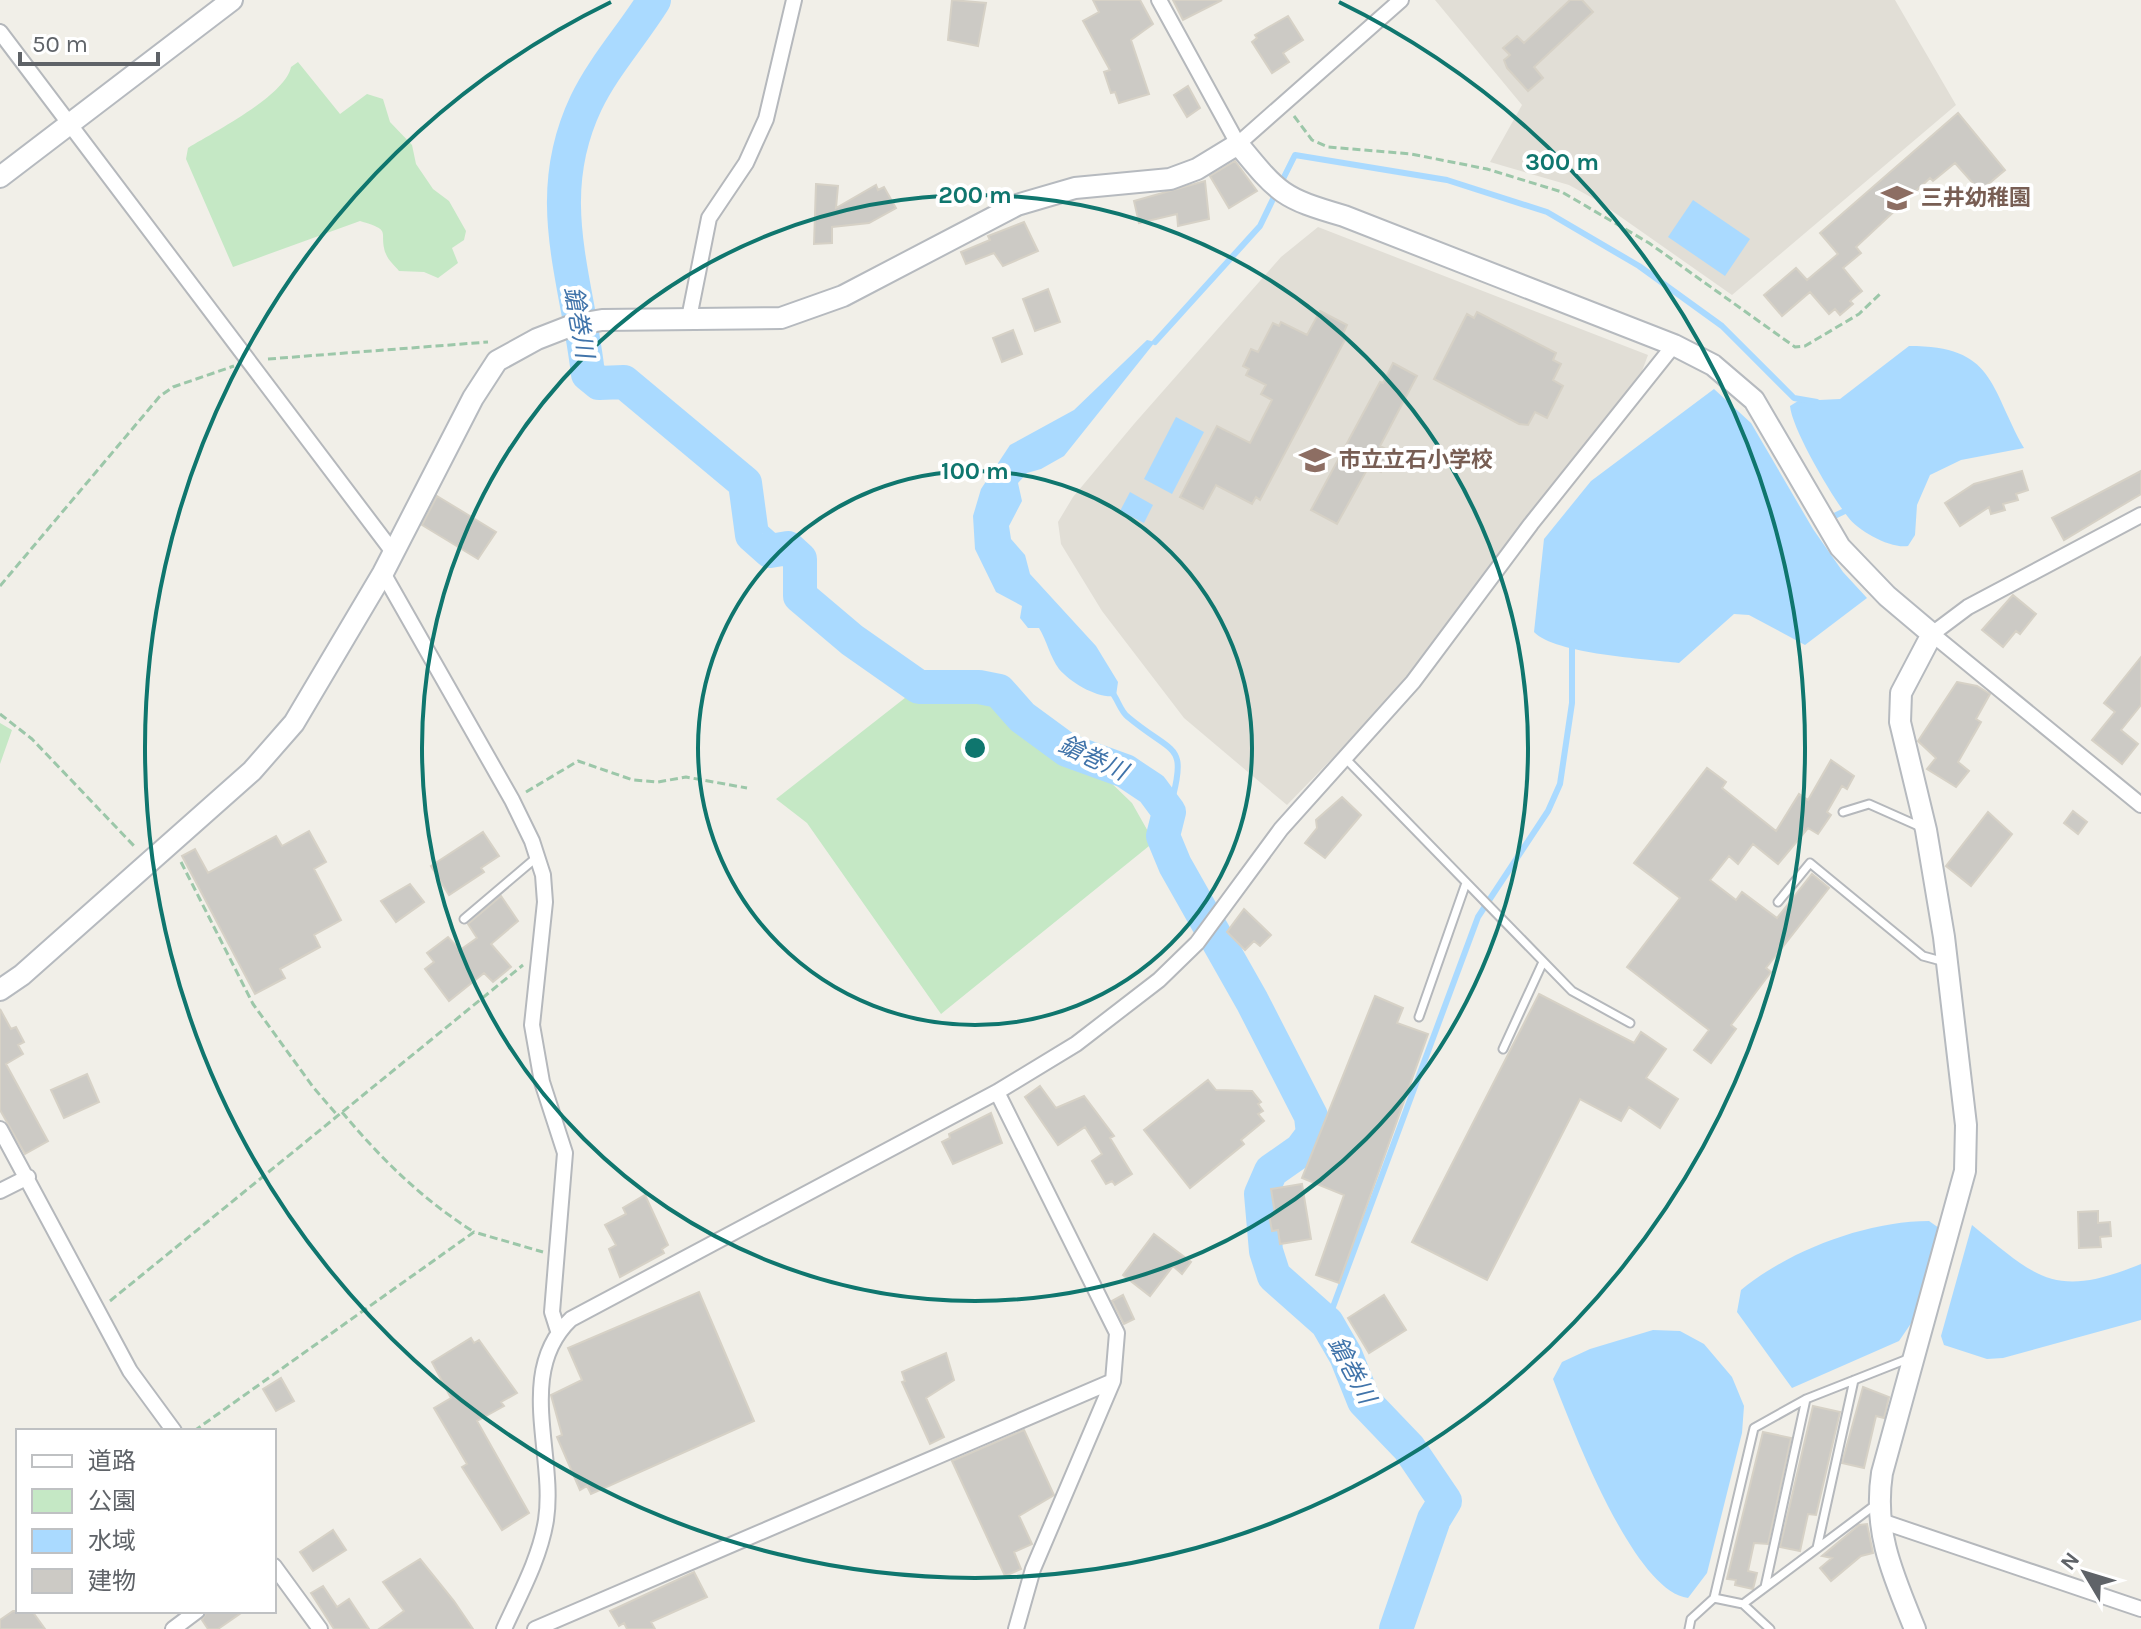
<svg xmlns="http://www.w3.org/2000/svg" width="2141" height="1629" font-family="Karla,'Noto Sans JP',sans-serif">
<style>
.education{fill:#e1ded6}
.green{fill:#c5e8c5}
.water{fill:#aadaff}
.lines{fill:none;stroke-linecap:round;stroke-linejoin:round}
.stream{stroke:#aadaff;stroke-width:6}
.river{stroke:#aadaff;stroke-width:34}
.building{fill:#cccac5;stroke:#d6d1c6;stroke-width:2}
.lane-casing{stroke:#b5b8bc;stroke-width:11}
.street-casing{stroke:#b5b8bc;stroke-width:18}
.secondary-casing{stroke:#b6babf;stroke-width:24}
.path{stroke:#9cc7a9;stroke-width:3;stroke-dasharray:8 4;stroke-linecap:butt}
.lane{stroke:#fff;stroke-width:7}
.street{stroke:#fff;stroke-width:14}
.secondary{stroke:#fff;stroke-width:20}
.ring{fill:none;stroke:#0f766e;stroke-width:4}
.labels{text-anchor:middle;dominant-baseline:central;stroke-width:8;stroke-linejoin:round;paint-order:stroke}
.education-label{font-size:22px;font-weight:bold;fill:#785e54;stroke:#fff;text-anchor:start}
.water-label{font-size:24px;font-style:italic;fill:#4174aa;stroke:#fff}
.centre{fill:#0f766e;stroke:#fff;stroke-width:4}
.ring-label{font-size:24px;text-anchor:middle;font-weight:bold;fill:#0f766e;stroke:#fff;stroke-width:8;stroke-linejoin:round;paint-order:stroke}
</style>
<rect width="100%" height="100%" fill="#f1efe8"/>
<path class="education" d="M1435,0H1895L1956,105L1732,295L1598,201L1569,185L1490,162L1522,105Z
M1318,227L1648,355L1642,371L1430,650L1389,700L1287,805L1184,718L1102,611L1061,544L1058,522L1073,497L1134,424L1281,257Z"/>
<path class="green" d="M298,62L340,114L367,94L383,99L390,122L412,145L416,164L433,189L449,201L466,231L464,240L452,248L458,263L438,278L424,272L399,271C396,267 388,260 386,254C378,231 394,231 360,221L233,267L186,159L188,148C214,132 285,96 291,67Z
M910,694L978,696L999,704L1033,738L1104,776L1132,803L1154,842L941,1014L807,823L776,799Z
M0,723L12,730L0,764Z"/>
<path class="water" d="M1693,200L1750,239L1725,276L1668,237Z
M1147,340L1155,342L1064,456L1041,469L1027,473L1018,483L1022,501L1009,526L1011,539L1025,555L1030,574L1096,646L1118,682L1116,696C1098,699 1071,683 1059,669C1050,657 1047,641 1039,628H1028L1020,618L1022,606L996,592L975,549L973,516L981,489L1010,445L1074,410Z
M1909,346C1995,346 1989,386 2024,448L1961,460L1930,475L1917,505L1915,535L1908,546C1891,549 1858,531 1848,517C1832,497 1792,429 1790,406L1798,401L1840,399Z
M1714,389L1751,423L1813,529L1843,572L1867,598L1805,645L1749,615L1734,614L1679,663C1647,659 1555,654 1534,632L1544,539L1591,481Z
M1176,417L1204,432L1172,494L1144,479Z
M1130,492L1153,505L1144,523L1120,511Z
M1929,1221L1939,1228L1912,1322L1899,1341L1792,1388L1737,1312L1741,1290C1788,1251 1866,1221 1929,1221Z
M1972,1225C2038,1279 2055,1299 2141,1264V1320L2003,1358L1987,1359L1944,1345L1941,1336Z
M1653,1330L1680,1331L1704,1344L1732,1377L1744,1406L1742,1433L1707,1573L1688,1598C1633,1591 1572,1427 1553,1379L1562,1362L1590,1349Z"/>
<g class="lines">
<path class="stream" d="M1281,183L1295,155L1447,180L1547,212L1639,266L1722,326L1794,398L1817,402
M1155,342L1260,226L1276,193
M1828,519L1849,509
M1111,691C1118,699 1120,711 1128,717C1177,758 1188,740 1169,812
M1327,1323L1478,917L1548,811L1560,784L1572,703V641"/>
<path class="river" d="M654,0C633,34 603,67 586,103C541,198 577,276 588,374L599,383L624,382L745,483L752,535L770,551L788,548L800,559V596L852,640L919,687H979L999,691L1022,717L1067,750L1125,771L1152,789L1169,812L1163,836L1175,865L1252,1001L1311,1116L1313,1134L1301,1150L1271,1171L1261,1194L1266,1251L1274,1276L1327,1323L1346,1356L1364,1401L1409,1448L1445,1501L1434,1519L1396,1629"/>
</g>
<path class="building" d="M952,0L986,3L978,46L948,40Z
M1093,0H1140L1153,24L1131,40L1149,94L1119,103L1115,92L1111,93L1104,72L1110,70L1083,21L1099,12Z
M1173,0H1222L1183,20Z
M1570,0H1582L1593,12L1534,67L1543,78L1528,91L1507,68L1504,60L1510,55L1503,48L1517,36L1524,43Z
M1288,16L1303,40L1283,53L1289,62L1272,73L1252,42L1257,38L1255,35Z
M1188,86L1200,108L1187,117L1174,95Z
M1958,113L2005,170L1980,191L1955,163L1933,181L1930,178L1856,247L1861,253L1843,268L1862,291L1850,301L1853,304L1840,315L1835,309L1829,314L1810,292L1782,316L1764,295L1796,268L1807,280L1838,254L1820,233Z
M1235,161L1257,191L1229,208L1210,176Z
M1205,181L1209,219L1178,226L1177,214L1139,223L1134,201Z
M816,184L838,186L836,208L876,185L878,190L884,187L896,208L869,223L832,227V243L814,244Z
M1024,222L1038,251L1003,266L994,253L966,264L961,252L990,240L988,236Z
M1048,289L1060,322L1035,331L1023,299Z
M1320,311L1347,325L1342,336L1346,338L1260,500L1256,497L1252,504L1216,485L1203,509L1180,497L1217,426L1250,443L1272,400L1261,394L1266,385L1246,375L1249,369L1243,366L1251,349L1258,352L1273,323L1279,326L1281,322L1307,335Z
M1477,312L1556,353L1553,360L1561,364L1553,380L1563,386L1547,418L1535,412L1528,425L1519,424L1434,379L1467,314L1474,318Z
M1013,330L1022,354L1002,362L993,338Z
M1393,363L1417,376L1380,446L1391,452L1381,472L1369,466L1337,524L1311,510L1380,382L1383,383Z
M2022,471L2028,490L2016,494L2018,500L2003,504L2005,510L1991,514L1989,507L1960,526L1945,503L1974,484Z
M2141,471V494L2064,540L2052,518Z
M437,496L496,532L478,559L422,525Z
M2013,595L2036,614L2020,634L2016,631L2003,647L1982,630Z
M2141,657V705L2121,730L2138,744L2122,764L2092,740L2115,712L2104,703Z
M1957,682L1977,686L1990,694L1976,719L1981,722L1958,762L1969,771L1956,787L1927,769L1936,758L1918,741Z
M1831,760L1854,776L1847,789L1842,786L1827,812L1831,815L1818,834L1808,828L1778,864L1753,844L1738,864L1729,856L1710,880L1736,900L1742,892L1777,918L1812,874L1829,888L1766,968L1771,972L1731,1025L1736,1029L1711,1063L1694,1050L1709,1030L1627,967L1680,898L1634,863L1707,768L1726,782L1722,788L1776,831L1799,794L1808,800Z
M1342,797L1361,815L1325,858L1305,843L1317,828L1316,820Z
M2073,811L2087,822L2078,834L2064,823Z
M1988,812L2012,834L1971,886L1946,866Z
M309,831L326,862L314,869L341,920L314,935L320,947L280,969L285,978L255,994L182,856L195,849L208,873L276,836L282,846Z
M483,832L499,856L481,868L484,872L449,895L431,866Z
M410,884L424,902L396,922L381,901Z
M501,896L518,921L491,944L511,967L493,982L484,973L449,1001L425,969L434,962L427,953L448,937L460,950L477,938L468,924Z
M1244,909L1271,935L1260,946L1254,941L1245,950L1227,932Z
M1539,994L1634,1043L1641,1032L1666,1049L1646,1078L1678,1099L1660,1128L1629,1107L1621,1121L1580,1099L1487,1280L1412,1242Z
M1375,996L1403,1008L1397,1023L1428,1034L1339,1283L1316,1275L1344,1195L1302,1178Z
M0,1009L11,1029L16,1027L24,1042L18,1045L23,1054L6,1064L48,1141L25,1154L0,1110Z
M87,1074L99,1102L64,1118L51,1090Z
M1208,1080L1216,1090L1252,1091L1261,1102L1258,1104L1263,1111L1258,1114L1264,1121L1241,1140L1244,1144L1190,1188L1144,1130Z
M1040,1086L1056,1108L1084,1096L1114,1136L1110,1138L1132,1174L1115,1185L1112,1181L1106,1184L1092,1161L1102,1154L1085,1127L1058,1145L1025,1097Z
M991,1113L1002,1143L953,1164L942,1142L950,1138L949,1134Z
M1302,1184L1311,1239L1280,1244L1278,1230L1272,1231L1269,1215L1275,1214L1271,1189Z
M645,1195L668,1245L662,1249L664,1253L620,1277L609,1249L616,1245L605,1225L626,1214L623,1208Z
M2098,1211V1223L2110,1222L2111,1236L2100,1237L2101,1247L2079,1248L2078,1212Z
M1154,1234L1191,1262L1182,1274L1173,1266L1150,1296L1123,1275Z
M699,1292L754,1421L591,1494L587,1486L580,1490L557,1437L562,1435L551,1395L582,1380L568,1348Z
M1123,1295L1134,1319L1124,1324L1112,1301Z
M1384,1295L1406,1330L1369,1353L1348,1318Z
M471,1338L474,1343L479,1340L517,1393L501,1402L504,1406L477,1421L529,1513L502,1530L462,1467L467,1464L434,1408L451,1398L432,1362Z
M946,1353L954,1380L926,1398L944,1437L930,1444L902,1382L905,1381L902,1372Z
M281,1378L294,1401L276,1411L263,1389Z
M1863,1387L1889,1397L1884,1418L1876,1416L1864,1468L1842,1463Z
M1813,1406L1840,1412L1816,1515L1808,1514L1800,1551L1780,1547Z
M1024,1430L1054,1495L1019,1516L1032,1544L1014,1552L1021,1569L1005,1576L952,1461Z
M1763,1432L1791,1438L1768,1544L1754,1543L1748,1571L1757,1573L1753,1589L1735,1585L1736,1580L1727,1579Z
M1867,1524L1873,1553L1861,1556L1831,1581L1820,1568L1832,1558L1822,1556L1859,1525Z
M333,1530L346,1550L313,1571L300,1552Z
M420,1559L454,1601L473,1629H379L404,1611L383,1582Z
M694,1572L707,1597L651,1622L655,1629H627L624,1623L619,1626L610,1611Z
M323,1586L337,1607L349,1599L369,1629H334L311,1593Z
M13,1611H32L45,1629H0V1620Z
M207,1611H244L218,1629H208L202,1620Z"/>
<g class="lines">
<defs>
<path id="lane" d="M1345,758L1572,991L1630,1023
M1843,812L1869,804L1923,828
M1778,902L1810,863L1923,956L1945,962
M464,919L537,857
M1419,1017L1466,883
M1503,1049L1543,962
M1817,1548L1854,1380
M1765,1587L1806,1399
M1714,1598L1754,1428L1806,1399L1910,1358
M1743,1604L1875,1505
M1689,1629L1691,1619L1714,1598L1743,1604L1770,1629"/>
<path id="street" d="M1159,0L1238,144L1401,0
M0,32L393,552
M689,318L709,218L746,163L766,119L794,0
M2141,515L1968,607L1932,634L2141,805
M383,573L512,800L532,841L543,875L545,902L532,1025L542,1082L565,1153L552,1312L558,1331
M997,1092L1117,1333L1113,1381L1033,1569L1016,1629
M0,1129L130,1371L174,1431
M0,1191L28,1177
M1878,1520L2141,1609
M274,1566L320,1629
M173,1629L197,1611
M504,1629C520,1594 540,1558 546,1520C556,1454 515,1372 571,1319L997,1092L1076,1044L1159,980L1197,943L1281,829L1413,682L1531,524L1674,345
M535,1629L1113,1381"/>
<path id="secondary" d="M0,177L232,0
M0,990L22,975L252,771L294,723L383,573L473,398L497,361L537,339L573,325L602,320L781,318L843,296L1017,205L1075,188L1170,179L1197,169L1238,144C1279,194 1282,198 1344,216L1674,345L1713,365L1754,400L1840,547L1887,596L1932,634L1901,693L1900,722L1926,830L1944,937L1966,1125L1965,1171L1882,1473C1873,1532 1893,1575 1915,1629"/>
</defs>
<use href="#lane" class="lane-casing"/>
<use href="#street" class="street-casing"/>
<use href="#secondary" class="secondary-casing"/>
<path class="path" d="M1294,116L1312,140L1328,147L1411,154L1487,169L1562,192L1649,243L1795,347L1805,346L1859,314L1880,294
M268,359L488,342
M0,586L160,396L173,387L234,366
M0,714L32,739L136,848
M526,792L578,761L633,780L658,782L686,777L747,788
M181,862L253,1004L313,1087L338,1116
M342,1112C382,1160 422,1199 474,1232
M110,1301L523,965
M194,1431L474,1232L543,1252"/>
<use href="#lane" class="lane"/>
<use href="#street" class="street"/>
<use href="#secondary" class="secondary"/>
</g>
<g class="ring">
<circle cx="975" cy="748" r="277"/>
<circle cx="975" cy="748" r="553"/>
<path d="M1339 2A830 830 0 1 1 611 2"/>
</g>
<defs>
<symbol id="school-bare" viewBox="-9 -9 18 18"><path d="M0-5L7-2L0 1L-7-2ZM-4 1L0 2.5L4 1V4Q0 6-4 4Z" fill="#8d6e63" stroke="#fff" stroke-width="2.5" paint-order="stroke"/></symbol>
</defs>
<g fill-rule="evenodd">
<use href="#school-bare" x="1875" y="176" width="44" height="44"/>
<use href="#school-bare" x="1293" y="438" width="44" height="44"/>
</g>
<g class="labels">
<g class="education-label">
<text x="1921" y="198">三井幼稚園</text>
<text x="1339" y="460">市立立石小学校</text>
</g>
<g class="water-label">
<text transform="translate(579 322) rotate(80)">鎗巻川</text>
<text transform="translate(1093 758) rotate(25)">鎗巻川</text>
<text transform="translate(1352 1370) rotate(62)">鎗巻川</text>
</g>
</g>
<circle cx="975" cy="748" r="12" class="centre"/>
<g class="ring-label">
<text x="1562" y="170">300 m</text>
<text x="975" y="203">200 m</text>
<text x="975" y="479">100 m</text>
</g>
<rect x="16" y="1429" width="260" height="184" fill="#ffffff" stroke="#bfc1c3" stroke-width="2"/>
<rect x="32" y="1455" width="40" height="12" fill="#ffffff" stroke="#bfc1c3" stroke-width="2"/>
<text x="88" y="1469" font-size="24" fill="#5f6368">道路</text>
<rect x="32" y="1489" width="40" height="24" fill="#c5e8c5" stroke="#bfc1c3" stroke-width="2"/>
<text x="88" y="1509" font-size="24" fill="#5f6368">公園</text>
<rect x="32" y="1529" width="40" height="24" fill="#aadaff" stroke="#bfc1c3" stroke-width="2"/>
<text x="88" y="1549" font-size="24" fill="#5f6368">水域</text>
<rect x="32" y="1569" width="40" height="24" fill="#cccac5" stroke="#bfc1c3" stroke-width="2"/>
<text x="88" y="1589" font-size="24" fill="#5f6368">建物</text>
<g transform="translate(2085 1573) rotate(308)" stroke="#ffffff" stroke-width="6" paint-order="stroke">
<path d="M0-6L14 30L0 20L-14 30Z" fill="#5f6368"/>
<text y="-12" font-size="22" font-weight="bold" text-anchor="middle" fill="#5f6368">N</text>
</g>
<path d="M20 52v12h138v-12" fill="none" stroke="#5f6368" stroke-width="4"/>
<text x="32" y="52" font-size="24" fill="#5f6368" stroke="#ffffff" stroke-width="6" paint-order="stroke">50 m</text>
</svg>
